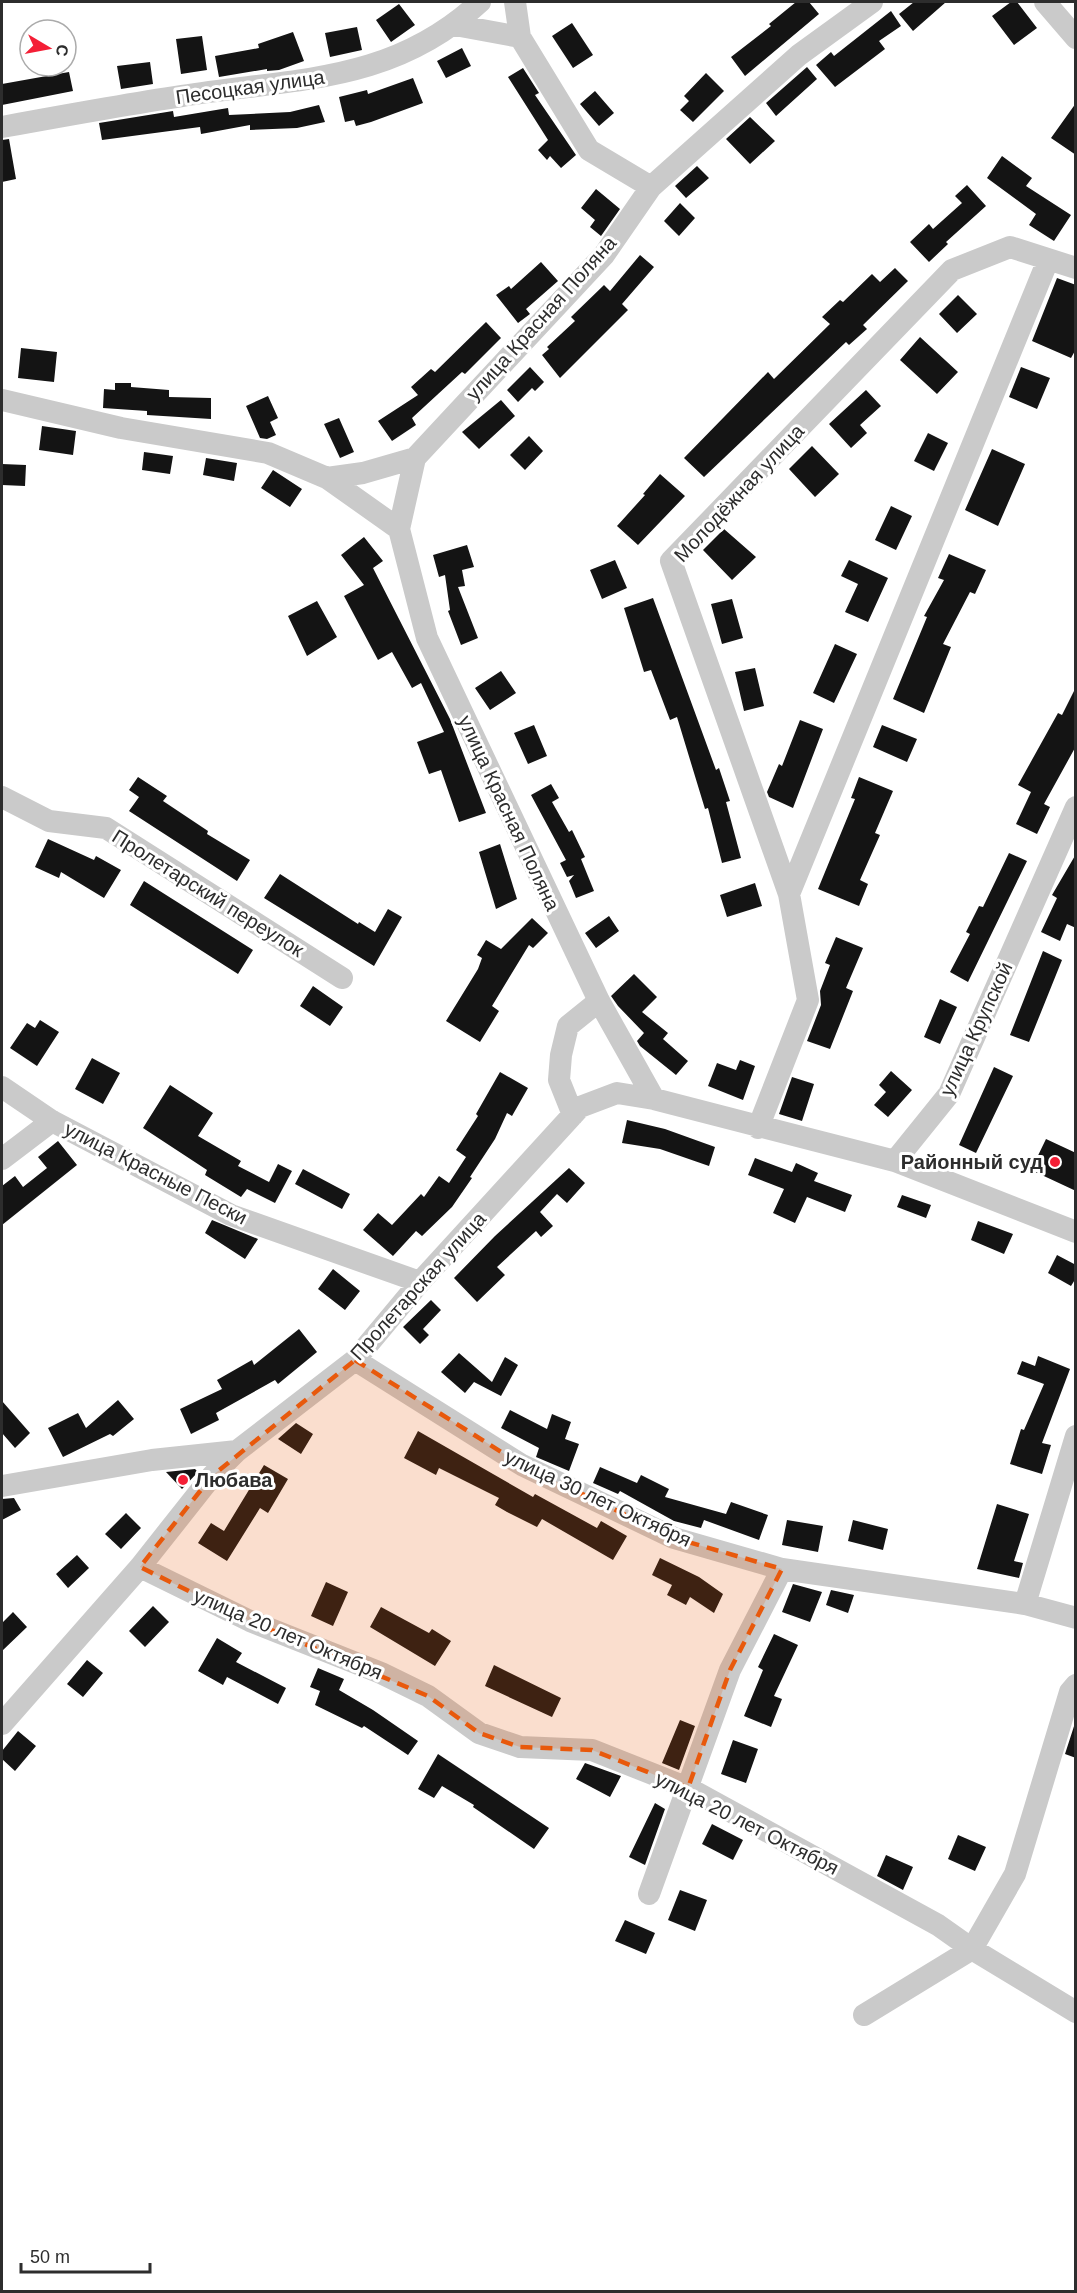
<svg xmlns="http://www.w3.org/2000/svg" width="1077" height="2293" font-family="Helvetica,sans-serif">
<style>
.building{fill:#141414}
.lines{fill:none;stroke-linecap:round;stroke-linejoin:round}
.minor{stroke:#cacaca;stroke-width:22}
.marked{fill:#e8590c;fill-opacity:0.2;stroke:#e8590c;stroke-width:4.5;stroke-dasharray:12 8;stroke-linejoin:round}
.poi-dot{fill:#f41f36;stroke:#fff;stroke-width:2}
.labels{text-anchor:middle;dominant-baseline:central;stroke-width:6;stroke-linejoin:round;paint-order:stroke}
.street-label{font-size:20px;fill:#2d2d2d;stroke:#fff}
.poi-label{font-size:20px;font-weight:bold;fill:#2d2d2d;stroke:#fff;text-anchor:end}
</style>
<rect width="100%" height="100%" fill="#fff"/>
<path class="building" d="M796,2H809L819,14L745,76L731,57L771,26L769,24Z
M914,2H946L913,31L899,14Z
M1011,2H1017L1037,28L1014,45L992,16Z
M399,4L415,25L391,42L376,20Z
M891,11L901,26L879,41L885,49L835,87L816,65L831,52L834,56Z
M572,23L593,55L573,68L552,36Z
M357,27L362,50L330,57L325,33Z
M293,32L304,61L279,70L267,71V69L219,77L215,56L259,48L258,44Z
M202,36L207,70L181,74L176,39Z
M462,48L471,66L446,78L437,61Z
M150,62L153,84L121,89L117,66Z
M807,67L817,79L776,116L766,103Z
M523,68L539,93L535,95L576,155L561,168L550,156L547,160L538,150L548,140L508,77Z
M69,72L73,91L2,105V84Z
M706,73L724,91L693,122L680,110L689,101L684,96Z
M413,78L423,103L371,122L356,126L354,120L345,122L339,97L367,90L368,94Z
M595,91L614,113L599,126L580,104Z
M1076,103V155L1051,138Z
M319,105L325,122L297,128L250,130V125L201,134L200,127L102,140L99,123L173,111L174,117L228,108L229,115L290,112Z
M750,117L775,141L750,164L726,139Z
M9,139L16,179L2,182V140Z
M1002,156L1032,178L1026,186L1071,215L1054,241L1029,225L1036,214L987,178Z
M697,166L709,178L686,198L675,186Z
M967,185L986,206L946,242L948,244L929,262L910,242L929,224L933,229L962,203L955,196Z
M596,189L620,209L601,236L590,227L595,220L581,208Z
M680,203L695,218L679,236L664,221Z
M640,255L654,267L622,304L628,310L560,378L542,355L549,349L547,347L575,321L571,317L604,285L610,291Z
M541,262L558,281L526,309L530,314L518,323L496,295L509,286L511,289Z
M895,268L908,281L863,325L867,329L849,345L846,342L704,477L684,458L768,372L774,379L830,324L822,317L840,300L843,302L872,274L880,282Z
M1057,278L1076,285V349L1071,358L1032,341Z
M958,295L977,314L957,333L939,314Z
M486,322L501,338L465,374L462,372L412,418L416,425L392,441L378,421L418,395L411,387L431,369L435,372Z
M920,337L958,372L937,394L900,360Z
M21,348L57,352L54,382L18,378Z
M530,367L544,382L535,391L532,388L518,402L507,390Z
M1021,367L1050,378L1037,409L1009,397Z
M115,383H131V387L169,390V397L211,398V419L147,415V411L103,408L104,389L115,390Z
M866,390L881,406L860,425L867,433L851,448L829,424Z
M268,396L278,418L270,422L276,435L267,439L260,438L246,406Z
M501,400L515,416L479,449L462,432Z
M339,418L354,452L340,458L324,424Z
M42,426L76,431L73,455L39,450Z
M928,433L948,443L934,471L914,461Z
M529,436L543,451L525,470L510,455Z
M812,446L839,474L815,497L789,469Z
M992,449L1025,464L998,526L965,510Z
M144,452L173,456L170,474L142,470Z
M206,458L237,463L234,481L203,475Z
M2,464L26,465L25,486L2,485Z
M273,470L302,489L290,507L261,488Z
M660,474L685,496L638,545L617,526L645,495L643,494Z
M891,506L912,516L896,550L875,540Z
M724,529L756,557L732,580L703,550Z
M364,537L383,561L373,568L450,719L486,813L459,822L441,770L429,774L417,742L444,732L421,683L412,688L392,652L378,660L344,596L364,585L341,555Z
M467,545L474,567L462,570L465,586L458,587L478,638L461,645L448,611L450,610L445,575L439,577L433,555Z
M949,554L986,570L975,594L970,592L943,644L951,647L924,713L893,699L927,617L924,616L944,580L938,578Z
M615,560L627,588L602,599L590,570Z
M849,560L888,578L868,622L845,612L858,584L841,576Z
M653,598L716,770L719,768L730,801L726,802L741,858L722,863L708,808L705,809L677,717L670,720L651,670L644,672L624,608Z
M732,599L743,638L722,644L711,604Z
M317,601L337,637L307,656L288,616Z
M835,644L857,654L834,703L813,693Z
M755,668L764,706L744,711L735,672Z
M501,671L516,693L490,710L475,688Z
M1076,687V746L1044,804L1050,807L1037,834L1016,824L1031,792L1018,785L1058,713L1062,715Z
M800,720L823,729L793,808L769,797L767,792L779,764L782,766Z
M534,725L547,756L528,764L514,733Z
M882,725L917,739L907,762L873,747Z
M138,777L167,796L163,801L208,831L207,834L250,860L237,881L129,811L139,797L129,790Z
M859,777L893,791L875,833L880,835L860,880L868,884L859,906L818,889L855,799L851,798Z
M551,784L559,798L552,802L569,832L572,830L585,857L581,859L594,891L576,898L569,881L574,875L567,877L560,863L566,860L531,795Z
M48,839L94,860L96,856L121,870L104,898L61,872L59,878L35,867Z
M500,844L517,899L496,909L479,852Z
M1009,853L1027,861L968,982L950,972L970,934L966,932L979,906L983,907Z
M1076,854V928L1067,924L1060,941L1041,932L1057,898L1052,895Z
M280,874L358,924L359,922L375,932L388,909L402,917L374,966L264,898Z
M144,881L253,950L238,974L130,905Z
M755,883L762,906L727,917L720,895Z
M609,916L619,931L596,948L585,933Z
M532,918L548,933L533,948L529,945L492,1006L499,1011L480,1042L446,1021L478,969L482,958L477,955L486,940L501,949Z
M836,937L863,948L846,988L853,991L830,1049L807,1041L821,1005L820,991L830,965L825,963Z
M1043,951L1062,960L1029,1042L1010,1035Z
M634,974L657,997L642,1012L668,1033L663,1039L688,1061L676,1075L640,1046L637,1041L644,1033L618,1006L611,996Z
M313,986L343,1007L330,1026L300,1006Z
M940,999L957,1007L940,1044L924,1037Z
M40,1020L59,1032L37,1066L10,1048L27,1023L35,1028Z
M92,1058L120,1073L103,1104L75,1089Z
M740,1060L755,1066L743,1100L708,1086L717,1063L736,1070Z
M994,1067L1013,1076L976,1153L959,1145Z
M891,1071L912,1090L888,1117L874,1105L886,1092L879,1085Z
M500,1072L528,1088L512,1116L507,1113L495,1139L470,1177L472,1178L452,1207L422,1236L416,1231L393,1256L363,1230L378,1213L392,1225L421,1194L424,1197L439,1176L449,1183L466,1157L456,1150L478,1116L476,1114Z
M792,1077L814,1084L802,1121L779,1114Z
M170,1085L213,1113L198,1136L241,1161L238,1166L269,1182L278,1164L292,1171L275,1203L247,1189L241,1197L205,1175L207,1170L143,1128Z
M627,1120L665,1129L715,1147L709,1166L660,1149L622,1143Z
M1046,1139L1076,1153V1191L1031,1170Z
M58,1141L77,1165L2,1225V1186L15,1176L23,1187L47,1168L38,1157Z
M755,1158L792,1172L796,1163L818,1173L814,1181L852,1195L845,1212L807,1197L795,1223L773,1213L784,1189L748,1175Z
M569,1168L585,1183L567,1203L557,1194L540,1212L553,1226L541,1237L536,1231L497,1267L505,1275L477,1302L454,1278L495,1236Z
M303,1169L350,1194L342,1209L295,1184Z
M902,1195L931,1205L926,1218L897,1207Z
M212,1220L258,1239L245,1259L205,1233Z
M978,1221L1013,1234L1004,1254L971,1240Z
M1057,1255L1076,1265V1278L1071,1286L1048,1273Z
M333,1269L360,1291L345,1310L318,1289Z
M431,1300L441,1310L423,1329L429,1335L420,1344L403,1327Z
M299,1329L317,1352L278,1384L275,1380L216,1413L219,1420L191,1434L180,1409L222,1389L217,1380L252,1360L254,1365Z
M459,1353L492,1382L505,1357L518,1365L501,1396L474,1382L465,1393L441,1372Z
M1038,1356L1070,1369L1042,1443L1051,1445L1042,1474L1010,1464L1021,1429L1024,1430L1044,1384L1017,1374L1022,1361L1035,1366Z
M118,1400L134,1419L113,1436L110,1434L63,1457L48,1428L78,1413L86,1428Z
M2,1401L30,1433L15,1448L2,1433Z
M510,1410L547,1429L552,1414L571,1422L565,1439L579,1444L569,1471L536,1457L539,1448L501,1428Z
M296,1423L313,1434L301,1454L278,1439Z
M418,1431L533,1497L535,1494L597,1528L601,1521L627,1536L613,1560L542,1519L537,1527L507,1512L495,1505L499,1498L439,1468L436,1475L404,1458Z
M264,1465L288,1479L268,1513L260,1508L227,1561L198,1543L211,1523L224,1531Z
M600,1467L637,1483L641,1475L669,1489L665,1497L726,1514L731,1502L768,1515L759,1540L704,1520L701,1528L674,1521L620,1491L618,1494L593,1483Z
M195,1469L198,1472L182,1489L166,1472Z
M14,1498L21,1510L2,1520V1499Z
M997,1504L1029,1514L1014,1561L1023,1563L1019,1578L977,1569Z
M126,1513L141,1528L121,1549L105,1534Z
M787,1520L823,1526L818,1552L782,1545Z
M853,1520L888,1529L883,1550L848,1541Z
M77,1555L89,1568L68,1588L56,1574Z
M660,1558L699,1577L723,1594L714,1613L690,1597L686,1605L667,1595L672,1585L652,1575Z
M326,1582L348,1592L333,1626L311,1616Z
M793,1584L822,1592L810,1622L782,1612Z
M831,1590L854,1595L848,1613L826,1605Z
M153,1606L169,1622L145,1647L129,1631Z
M381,1607L429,1633L432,1629L451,1641L435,1666L370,1627Z
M13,1612L27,1627L2,1651V1623Z
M774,1634L798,1645L774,1696L782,1699L771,1727L744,1716L763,1670L758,1667Z
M217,1638L242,1653L236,1662L286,1688L278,1704L227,1677L223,1685L198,1671Z
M87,1660L103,1673L83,1697L67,1684Z
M494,1665L561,1698L552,1717L485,1686Z
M318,1668L344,1679L339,1690L373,1710L418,1741L408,1755L364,1726L362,1728L315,1705L320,1691L310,1687Z
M680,1720L695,1726L679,1770L662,1763Z
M1076,1720V1758L1065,1754Z
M18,1731L36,1746L15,1771L2,1759V1751Z
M733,1740L758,1749L746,1783L721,1774Z
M438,1754L549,1828L534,1849L473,1807L474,1805L442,1786L434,1798L418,1789Z
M585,1763L621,1776L610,1797L576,1779Z
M655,1803L665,1809L645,1865L629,1857Z
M712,1824L743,1840L733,1860L702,1844Z
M958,1835L986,1847L975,1871L948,1859Z
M886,1855L913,1867L903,1890L877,1876Z
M680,1890L707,1900L695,1931L668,1920Z
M625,1920L655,1933L646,1954L615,1941Z"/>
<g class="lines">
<path class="minor" d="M515,2L520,37L589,150L651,187
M1045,2L1076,38
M455,25L520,37
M2,127C62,116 122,105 182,96C294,78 392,84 480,2
M2,400L121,428L268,453L327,478L363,473L415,458L604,255L651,187L799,55L872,2
M327,478L399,529L427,638L599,1001L654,1099
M399,529L415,458
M2,797L49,821L106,828L342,978
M789,894L671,561L952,270L1010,247L1076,268
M2,1087L52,1121L231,1215L420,1282
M573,1115L559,1080L561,1055L568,1026L599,1001
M758,1128L808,1000L789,894L1048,260
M2,1159L52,1121
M895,1161L949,1094L1076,807
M355,1360L522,1465L674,1538L782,1569L1025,1604L1076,1618
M2,1486L152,1460L237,1451
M140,1567L250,1621L381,1673L428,1696L479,1733L520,1747L592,1750L688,1788L938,1925L972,1949L1076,2012
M1025,1604L1076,1436
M2,1724L140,1567L212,1476L237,1451L355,1360L420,1282L580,1107L617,1093L654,1099L895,1161L1076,1232
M649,1894L730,1670L782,1569
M864,2015L972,1949L1015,1874L1070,1692L1076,1685"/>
</g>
<path class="marked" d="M355,1360L522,1465L674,1538L782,1569L730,1670L688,1788L592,1750L520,1747L479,1733L428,1696L250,1621L140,1567L212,1476Z"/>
<g class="poi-dot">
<circle cx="1055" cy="1162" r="6"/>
<circle cx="183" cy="1480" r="6"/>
</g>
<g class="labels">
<g class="street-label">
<text transform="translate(250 87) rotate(-8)">Песоцкая улица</text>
<text transform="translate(541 318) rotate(-48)">улица Красная Поляна</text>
<text transform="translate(739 493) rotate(-47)">Молодёжная улица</text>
<text transform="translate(509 813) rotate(65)">улица Красная Поляна</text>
<text transform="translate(208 893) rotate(32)">Пролетарский переулок</text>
<text transform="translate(976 1029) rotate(-65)">улица Крупской</text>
<text transform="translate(156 1173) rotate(27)">улица Красные Пески</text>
<text transform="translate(418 1286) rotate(-48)">Пролетарская улица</text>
<text transform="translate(598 1498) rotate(25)">улица 30 лет Октября</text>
<text transform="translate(288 1634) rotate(23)">улица 20 лет Октября</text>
<text transform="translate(747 1823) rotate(27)">улица 20 лет Октября</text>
</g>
<g class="poi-label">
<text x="1043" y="1162">Районный суд</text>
<text x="195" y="1480" text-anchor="start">Любава</text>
</g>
</g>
<rect width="1077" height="2293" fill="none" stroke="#2d2d2d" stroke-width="6"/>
<g transform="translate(48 48) rotate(100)"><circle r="28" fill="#ffffff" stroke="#ababab" stroke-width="1.5"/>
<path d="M0-4.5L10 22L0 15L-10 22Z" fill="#f41f36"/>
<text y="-9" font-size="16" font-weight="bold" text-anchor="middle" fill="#2d2d2d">С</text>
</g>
<path d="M21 2263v9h129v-9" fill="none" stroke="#2d2d2d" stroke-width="3"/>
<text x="30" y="2263" font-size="18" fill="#2d2d2d" stroke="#ffffff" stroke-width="4.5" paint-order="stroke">50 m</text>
</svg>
